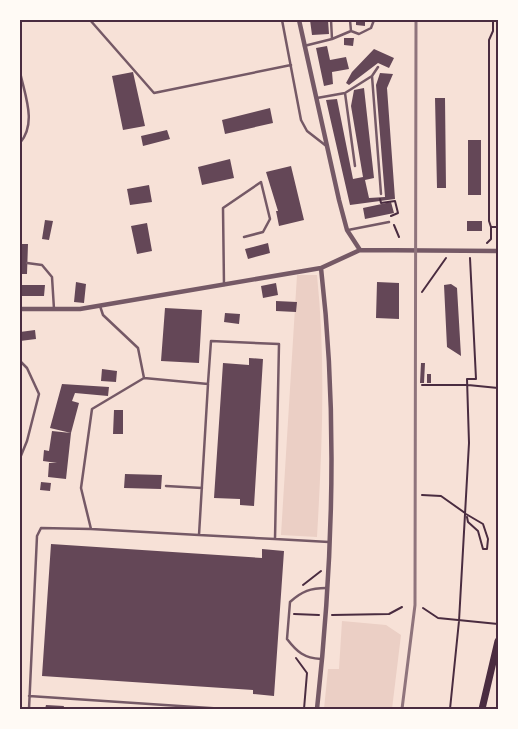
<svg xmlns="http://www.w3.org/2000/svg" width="518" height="729" font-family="Inter,sans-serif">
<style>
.green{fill:#ebcfc5}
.building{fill:#644757}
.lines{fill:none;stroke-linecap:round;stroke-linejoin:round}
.path{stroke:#4a2c40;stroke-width:2}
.service{stroke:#755966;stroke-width:2.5}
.minor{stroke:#755966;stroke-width:4.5}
.primary{stroke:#4a2c40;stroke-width:7}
.rail{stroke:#8f747c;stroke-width:3}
.neatline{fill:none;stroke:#4a2c40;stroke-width:2}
</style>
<rect width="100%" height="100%" fill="#f7e1d7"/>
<path class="green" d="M297,275H317C326,362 322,450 317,537L281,535Z
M342,621L386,625L401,635L392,709H324L328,669H339Z"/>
<path class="building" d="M310,20H328L329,34L312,35Z
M356,20H365V26L356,25Z
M344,38H354L353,46L344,45Z
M327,46L330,60L346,57L349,69L332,72L333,84L324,86L316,48Z
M374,49L394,58L389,68L378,63L349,85L346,83L352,72Z
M133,72L145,126L123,130L112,76Z
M380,73L393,74L387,88L395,199L350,205L326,100L337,99L353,179L363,177L351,106L354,90L364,88L374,178L365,180L369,198L385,197L376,85Z
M435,98H445L446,188H437Z
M270,108L273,123L225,134L222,120Z
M167,130L170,139L143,146L141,136Z
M468,140H481V195H468Z
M230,159L234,178L202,185L198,167Z
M291,166L304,220L279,226L276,211H278L266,172Z
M149,185L152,202L130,205L127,189Z
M391,202L394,213L365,219L363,208Z
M45,220L53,221L49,240L42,239Z
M467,221H482V231H467Z
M147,223L152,251L137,254L131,226Z
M268,243L270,253L248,259L245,249Z
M20,244H28L27,274H20Z
M76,282L86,284L84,303L74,302Z
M377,282L399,283V319L376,318Z
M276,283L278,295L263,298L261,286Z
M451,284L457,288L461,356L447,347L444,285Z
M20,285H45L44,296H20Z
M276,301L297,302L296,312L276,311Z
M165,308L202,310L199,363L161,361Z
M225,313L240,314L239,324L224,322Z
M35,330L36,339L20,341V332Z
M249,358L263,359L254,506L240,505V499L214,498L223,363L249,365Z
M421,363H425L424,383H420Z
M102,369L117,371L116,382L101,381Z
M427,374H431V383H427Z
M62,384L109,387L108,396L75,393L72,401L79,403L71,433L66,479L48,477L49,463H57L43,461L44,450L49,451L52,431L71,433L50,428Z
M114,410H123V434H113Z
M125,474L162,475L161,489L124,488Z
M41,482L51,483L50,491L40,490Z
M51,544L262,558V549L284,551L274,696L253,694V690L42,676Z
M46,705L64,706L63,709H45Z"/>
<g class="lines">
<path class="path" d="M380,199L381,203L395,201L398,213L391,216
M394,225L399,237
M491,227L489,221V40L493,31V20
M487,243L491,239V227H498
M422,292L446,258
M422,385H468L498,388
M422,495L441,496L465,513
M466,514L483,524L488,539L487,549H483L478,531L468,522L467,517
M303,585L321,571
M423,608L438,618L498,624
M294,614L319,615
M332,615L389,614L402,607
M296,658L307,673L304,709
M450,709L459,621L469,443L467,379H476L470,258"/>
<path class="service" d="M90,20L154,93L291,65
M282,20L301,120L307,131L325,145
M331,20L332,39L351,31L359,34L371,28L374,20
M350,20L351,31
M304,46L332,39
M378,67L372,76L381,194
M20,72C25,96 37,123 20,143
M317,98L345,93
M355,166L345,93L372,76
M348,230L389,222
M27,263L42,265L52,277L54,309
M224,285L223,208L261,182L270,219L263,232L244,237
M100,306L103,315L138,348L144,378L92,409L81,488L91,529L199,535L208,384L144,378
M20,361L27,368L39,394L27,441L20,458
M166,486L202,488
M199,535L275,539L279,344L211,341L208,383
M275,539L329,542
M321,659C304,658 297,652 287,639L290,602C302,591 311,588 326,588
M29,696L225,709
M29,709L37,536L41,528L91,529"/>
<path class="minor" d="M299,20L339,200L347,230L360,250
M20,309H80L321,268L360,250L498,251
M317,709C333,563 338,414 321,268"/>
<path class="primary" d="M482,709L498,641"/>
<path class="rail" d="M402,709L415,605L416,20"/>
</g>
<rect width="518" height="729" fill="none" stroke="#fffaf5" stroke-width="42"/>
<rect x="21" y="21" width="476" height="687" class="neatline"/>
</svg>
